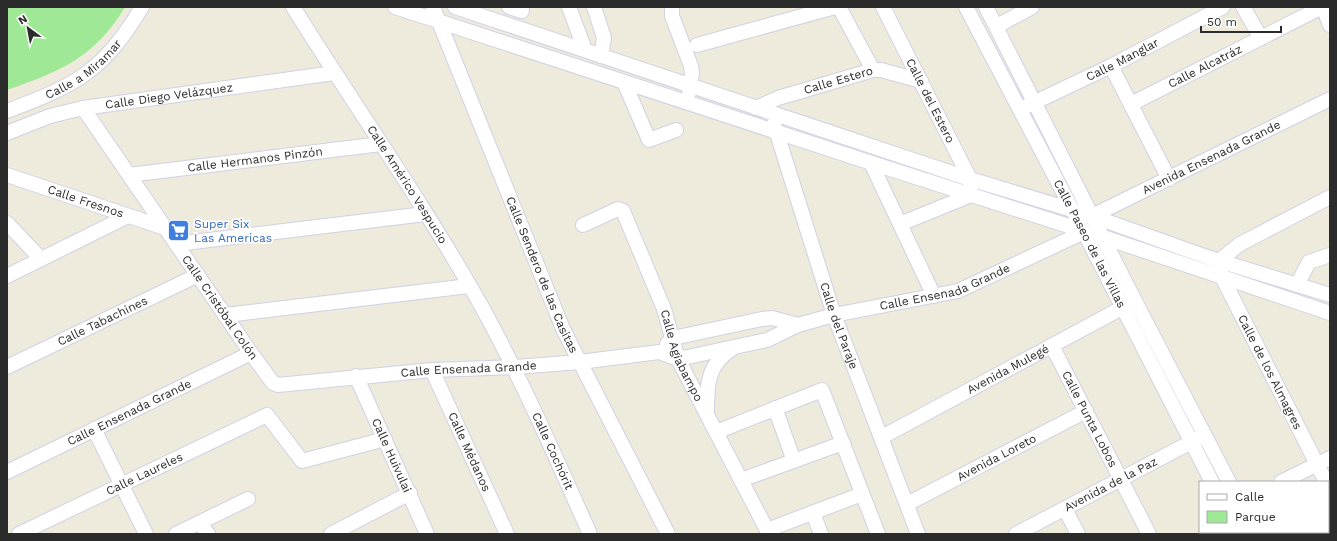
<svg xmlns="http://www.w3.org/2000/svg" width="1337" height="541" font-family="'Work Sans',sans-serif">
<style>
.green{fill:#9fe895}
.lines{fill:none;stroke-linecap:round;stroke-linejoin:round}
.minor-casing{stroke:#d1d1e5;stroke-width:16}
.minor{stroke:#fff;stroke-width:14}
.labels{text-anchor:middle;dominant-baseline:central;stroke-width:3.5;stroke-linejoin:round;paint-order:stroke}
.street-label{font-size:12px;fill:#2b2b2b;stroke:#fff}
.shop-label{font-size:12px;fill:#366cbe;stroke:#fff;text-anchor:start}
</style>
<rect width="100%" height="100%" fill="#eeeadc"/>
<path class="green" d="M7,7H125C94,58 61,71 7,90Z"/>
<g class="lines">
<defs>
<g id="minor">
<path id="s1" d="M293,7C356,108 425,205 483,309C523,382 556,458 590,534"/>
<path d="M395,7L884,167L1103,237L1330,313"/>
<path id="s2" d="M433,7L563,329L668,534"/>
<path d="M455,7L970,179L1092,216L1210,258L1330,295"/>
<path d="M509,7L522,11"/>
<path d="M569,7L585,50"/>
<path d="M594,7L604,38L601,56"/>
<path d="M672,7V16L691,66L692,73L689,93"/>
<path d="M839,7L873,70"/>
<path id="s3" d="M883,7L970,179L971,195L900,224"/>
<path id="s4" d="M966,7L1084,232L1212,482"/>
<path d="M986,7L1135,301L1229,482"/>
<path d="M1243,7L1261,38"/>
<path d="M1323,7L1330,25"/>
<path d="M997,26L1032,7"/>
<path d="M697,45L835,7"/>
<path d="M1111,66L1169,179"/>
<path d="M624,82L649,140L676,130"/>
<path id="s5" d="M1131,104L1322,7"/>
<path id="s6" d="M1027,106L1111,66L1223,7"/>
<path id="s7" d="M83,108L251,353L273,383L278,385L432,370L515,367L580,362L659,352L678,359L767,340L798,325L834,315L958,291L1084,232"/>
<path id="s8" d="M756,108L778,98L873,70H881L921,81"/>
<path id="s9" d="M7,111C76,85 103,72 142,7"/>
<path id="s10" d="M774,124L834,315L918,534"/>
<path id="s11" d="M7,133L50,116L83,108L334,73"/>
<path d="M871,163L934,296"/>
<path id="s12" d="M7,175L165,228"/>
<path id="s13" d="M129,175L381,144"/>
<path id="s14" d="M1092,216L1330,99"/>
<path d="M7,223L41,259"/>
<path id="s15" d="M583,225L618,209L623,211L664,309L678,359L769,534"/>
<path d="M176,244L425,214"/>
<path d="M7,276L128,216"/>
<path d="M1297,285L1309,262L1330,255"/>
<path d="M226,315L469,286"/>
<path d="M667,344L673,338L762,319L772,318L798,325"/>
<path id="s16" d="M1052,346L1149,534"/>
<path id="s17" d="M7,367L198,275"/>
<path id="s18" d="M432,370L507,534"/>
<path id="s19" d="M356,376L427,534"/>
<path d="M775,408L794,461"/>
<path d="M707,412C707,384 707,365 733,348"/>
<path d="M94,429L146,534"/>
<path d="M716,432L822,390L878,534"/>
<path id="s20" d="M882,437L1131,303"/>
<path id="s21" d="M7,472L251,353"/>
<path d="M741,480L843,443"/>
<path d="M1281,482L1330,458"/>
<path d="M1326,482L1222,277L1219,261L1240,244L1330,197"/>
<path id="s22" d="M907,504L1086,411"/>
<path d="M1065,509L1078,534"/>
<path d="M813,513L821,534"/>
<path d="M200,523L208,534"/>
<path d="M767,530L862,494"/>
<path d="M1238,532L1239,534"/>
<path d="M1254,532L1255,534"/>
<path id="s23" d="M19,534L267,415L302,461L385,439"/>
<path d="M176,534L248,499"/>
<path d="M331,534L410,493"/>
<path id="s24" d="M1016,534L1199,438"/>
</g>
</defs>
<use href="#minor" class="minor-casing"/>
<use href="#minor" class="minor"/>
</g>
<defs>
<symbol id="supermarket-square" viewBox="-11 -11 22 22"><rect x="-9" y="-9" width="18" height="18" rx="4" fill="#3f7fe0" stroke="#fff"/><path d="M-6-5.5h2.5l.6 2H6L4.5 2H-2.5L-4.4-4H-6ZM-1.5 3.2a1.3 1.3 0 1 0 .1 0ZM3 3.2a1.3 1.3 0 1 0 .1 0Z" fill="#fff"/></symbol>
</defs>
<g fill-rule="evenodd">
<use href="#supermarket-square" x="166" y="218" width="25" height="25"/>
</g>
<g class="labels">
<g class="street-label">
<text stroke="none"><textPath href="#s6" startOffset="106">Calle Manglar</textPath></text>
<text stroke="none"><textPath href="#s5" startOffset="83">Calle Alcatráz</textPath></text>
<text stroke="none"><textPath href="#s9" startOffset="88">Calle a Miramar</textPath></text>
<text stroke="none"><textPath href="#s8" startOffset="87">Calle Estero</textPath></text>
<text stroke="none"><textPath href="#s11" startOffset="167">Calle Diego Velázquez</textPath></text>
<text stroke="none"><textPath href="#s3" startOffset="105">Calle del Estero</textPath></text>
<text stroke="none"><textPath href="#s14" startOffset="133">Avenida Ensenada Grande</textPath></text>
<text stroke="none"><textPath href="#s13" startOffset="127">Calle Hermanos Pinzón</textPath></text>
<text stroke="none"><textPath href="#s1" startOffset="211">Calle Américo Vespucio</textPath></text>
<text stroke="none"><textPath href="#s12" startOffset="83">Calle Fresnos</textPath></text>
<text stroke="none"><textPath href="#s4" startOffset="267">Calle Paseo de las Villas</textPath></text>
<text stroke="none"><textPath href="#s2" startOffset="289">Calle Sendero de las Casitas</textPath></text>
<text stroke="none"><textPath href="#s7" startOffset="1020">Calle Ensenada Grande</textPath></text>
<text stroke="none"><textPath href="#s7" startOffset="242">Calle Cristóbal Colón</textPath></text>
<text stroke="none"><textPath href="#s17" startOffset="106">Calle Tabachines</textPath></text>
<text stroke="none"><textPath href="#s10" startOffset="212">Calle del Paraje</textPath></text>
<text stroke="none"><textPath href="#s15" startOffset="200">Calle Agiabampo</textPath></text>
<text stroke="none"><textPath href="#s7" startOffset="531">Calle Ensenada Grande</textPath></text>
<text stroke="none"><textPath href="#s20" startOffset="143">Avenida Mulegé</textPath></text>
<text transform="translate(1270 372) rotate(63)">Calle de los Almagres</text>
<text stroke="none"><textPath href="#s21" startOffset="136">Calle Ensenada Grande</textPath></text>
<text stroke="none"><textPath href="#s16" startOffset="82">Calle Punta Lobos</textPath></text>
<text stroke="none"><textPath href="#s1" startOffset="515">Calle Cochórit</textPath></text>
<text stroke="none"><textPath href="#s18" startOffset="90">Calle Médanos</textPath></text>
<text stroke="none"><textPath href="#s19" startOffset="87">Calle Huivulai</textPath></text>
<text stroke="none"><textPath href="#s22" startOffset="101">Avenida Loreto</textPath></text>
<text stroke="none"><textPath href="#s23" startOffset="139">Calle Laureles</textPath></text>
<text stroke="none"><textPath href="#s24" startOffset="107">Avenida de la Paz</textPath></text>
</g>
<g class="shop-label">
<text x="194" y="224">Super Six<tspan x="194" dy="14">Las Americas</tspan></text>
</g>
</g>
<rect width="1337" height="541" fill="none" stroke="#2b2b2b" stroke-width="16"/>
<rect x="1199" y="481" width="130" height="52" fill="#ffffff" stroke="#aaaaaa"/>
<rect x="1207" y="494" width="20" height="6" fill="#ffffff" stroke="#aaaaaa"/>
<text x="1235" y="501" font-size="12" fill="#2b2b2b">Calle</text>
<rect x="1207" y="511" width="20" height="12" fill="#9fe895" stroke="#aaaaaa"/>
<text x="1235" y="521" font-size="12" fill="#2b2b2b">Parque</text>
<g transform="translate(28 28) rotate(328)" stroke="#ffffff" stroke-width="3" paint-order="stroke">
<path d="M0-3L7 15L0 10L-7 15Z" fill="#2b2b2b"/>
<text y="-6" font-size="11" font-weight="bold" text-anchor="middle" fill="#2b2b2b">N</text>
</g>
<path d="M1201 26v6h80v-6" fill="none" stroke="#2b2b2b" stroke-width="2"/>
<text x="1207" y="26" font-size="12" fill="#2b2b2b" stroke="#ffffff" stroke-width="3" paint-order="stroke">50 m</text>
</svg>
